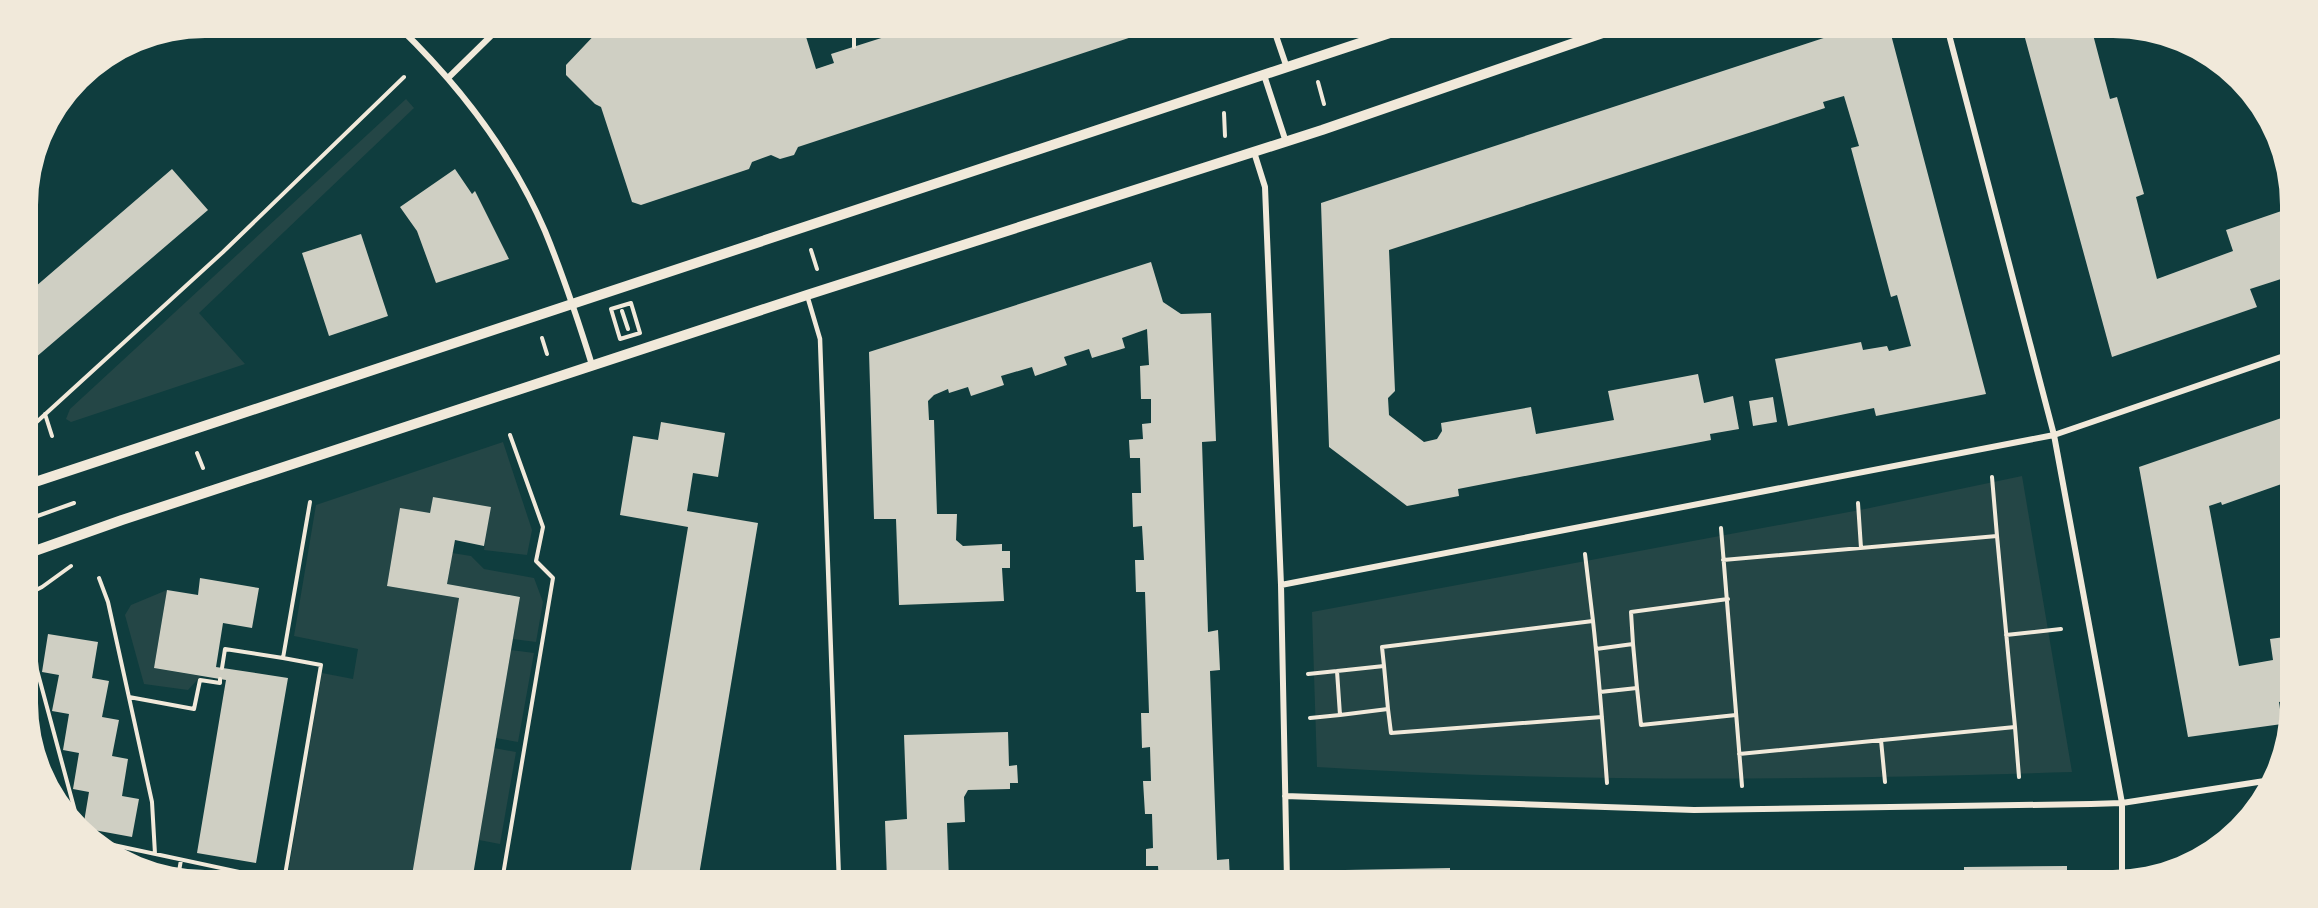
<svg xmlns="http://www.w3.org/2000/svg" width="2318" height="908" font-family="'Varela Round',sans-serif">
<style>
.green{fill:#244646}
.building{fill:#cfcfc3}
.lines{fill:none;stroke-linecap:round;stroke-linejoin:round}
.path{stroke:#f1e9da;stroke-width:4}
.service{stroke:#f1e9da;stroke-width:4.5}
.minor{stroke:#f1e9da;stroke-width:6}
.tertiary{stroke:#f1e9da;stroke-width:10}
</style>
<rect width="100%" height="100%" fill="#0f3d3e"/>
<path class="green" d="M406,99L414,108L199,313L245,364L71,422L66,419L70,409Z
M503,442L532,530L527,555L484,550L490,507L433,497L430,513L400,509L387,586L459,598L411,881H319L288,874L322,673L353,679L358,649L294,636L316,505Z
M2022,476L2072,772C1820,780 1568,783 1317,767L1312,612L1865,509Z
M452,553L471,556L484,569L534,578L543,602L536,642L513,639L520,597L447,584Z
M167,590L154,668L201,676L188,690L144,684L125,615L131,605Z
M511,650L534,653L518,742L496,738Z
M494,748L516,752L500,844L479,840Z"/>
<path class="building" d="M602,27H803L816,69L834,63L831,54L897,33L898,37L905,34L904,28L907,27H1162L798,147L794,155L780,159L771,155L752,162L749,169L641,205L632,202L601,107L595,104L566,75V65Z
M1857,27H1889L1986,394L1876,416L1874,408L1788,426L1775,359L1861,342L1863,350L1887,346L1889,351L1911,346L1897,295L1891,297L1851,148L1859,146L1844,96L1823,102L1825,108L1389,250L1395,391L1388,398L1389,415L1424,442L1437,439L1442,431L1441,423L1531,407L1536,434L1614,420L1608,391L1698,374L1704,403L1733,396L1739,429L1710,434L1711,440L1458,489L1459,496L1407,506L1329,447L1321,203Z
M2022,27H2091L2110,99L2117,97L2144,194L2136,197L2157,279L2233,251L2226,230L2290,208V276L2250,289L2257,307L2112,357Z
M172,169L208,210L28,364V293Z
M455,169L472,194L475,191L509,259L436,283L417,231L400,207Z
M361,234L388,316L329,336L302,253Z
M1151,262L1163,302L1181,314L1211,313L1216,441L1202,442L1208,632L1218,630L1220,670L1210,671L1217,860L1229,859L1230,881H1159L1158,866H1146V849L1153,848L1152,814H1145L1143,781H1151L1150,747L1142,748L1141,713H1149L1145,592H1136L1135,560H1144L1142,526L1133,527L1132,493H1141L1140,458H1130L1129,440L1143,439L1142,424L1151,423V399H1141L1140,366L1149,365L1147,329L1122,338L1125,348L1092,358L1089,349L1064,357L1067,365L1035,376L1032,367L1001,376L1004,385L971,396L968,387L949,393L948,389L934,395L928,401L929,420H934L937,514H957L956,540L963,546L1002,544V551H1010V568H1002L1004,601L899,605L896,519H874L869,352Z
M1773,397L1777,422L1753,426L1749,401Z
M2290,415V481L2222,505L2221,502L2209,506L2239,666L2273,660L2270,639L2291,636V700L2279,702L2282,724L2188,737L2139,467Z
M661,422L725,433L718,477L693,473L687,511L758,523L698,881H629L688,527L620,515L633,436L658,440Z
M433,497L491,507L484,546L455,540L447,584L520,597L472,881H411L459,598L387,586L400,508L430,513Z
M200,578L259,588L252,628L223,623L216,667L288,678L256,863L197,853L226,680L154,668L167,590L198,595Z
M48,634L98,642L92,678L109,681L102,717L119,720L112,756L128,759L122,796L139,799L132,837L83,828L89,792L73,789L79,753L63,750L69,714L52,711L59,675L42,672Z
M1008,732L1009,766L1017,765L1018,783H1010V789L968,790L964,797L965,822L947,823L949,881H887L885,821L907,819L904,735Z
M2221,845L2198,857V848Z
M2067,866V881H1651L1964,878V867Z
M1450,868V881H1345V870Z"/>
<g class="lines">
<path class="path" d="M854,47V27
M1318,82L1324,104
M1224,113L1225,136
M811,250L817,269
M631,303L640,333L620,339L611,309Z
M622,311L628,329
M542,338L547,354
M45,414L52,436
M29,429L223,252L404,77
M197,453L203,468
M1992,477L1997,536
M1858,503L1861,548
M29,519L74,503
M1721,528L1742,786
M1585,554L1593,621
M1723,560L1997,536L2015,727L1739,754
M99,578L108,602L152,802L155,854
M30,593L42,587L71,566
M30,610L37,670L79,826
M2006,635L2061,629
M1633,644L1637,688
M1596,649L1633,644L1631,612L1728,599
M1384,666L1388,709
M222,668L225,649L283,658
M1308,674L1337,671
M1600,692L1637,688L1641,725L1736,715
M129,697L194,709L200,680L220,683V679
M1602,717L1391,733L1388,709L1340,715L1337,671L1384,666L1382,647L1593,621C1599,675 1603,729 1607,783
M1310,718L1340,715
M2015,727L2019,777
M1881,740L1885,782
M104,843L282,881
M178,877L181,860
M284,881L321,665L283,658L310,502
M502,881L553,578L536,561L543,527L510,435"/>
<path class="service" d="M807,295L820,339L839,881"/>
<path class="minor" d="M399,27C459,85 512,154 545,231C563,275 578,320 592,365
M1273,27L1287,68
M1947,27L2054,435L2122,803V881
M1264,75L1286,142
M449,77L500,27
M1254,152L1265,187L1281,585L1287,881
M1281,585L2054,435L2290,354
M1285,796L1694,810L2091,804L2122,803L2271,780"/>
<path class="tertiary" d="M29,484L1408,27
M29,553L122,520L807,295L1322,130L1620,27"/>
</g>
<path d="M0 0H2318V908H0ZM205 38H2113A167 167 0 0 1 2280 205V703A167 167 0 0 1 2113 870H205A167 167 0 0 1 38 703V205A167 167 0 0 1 205 38Z" fill="#f1e9da" fill-rule="evenodd"/>
</svg>
